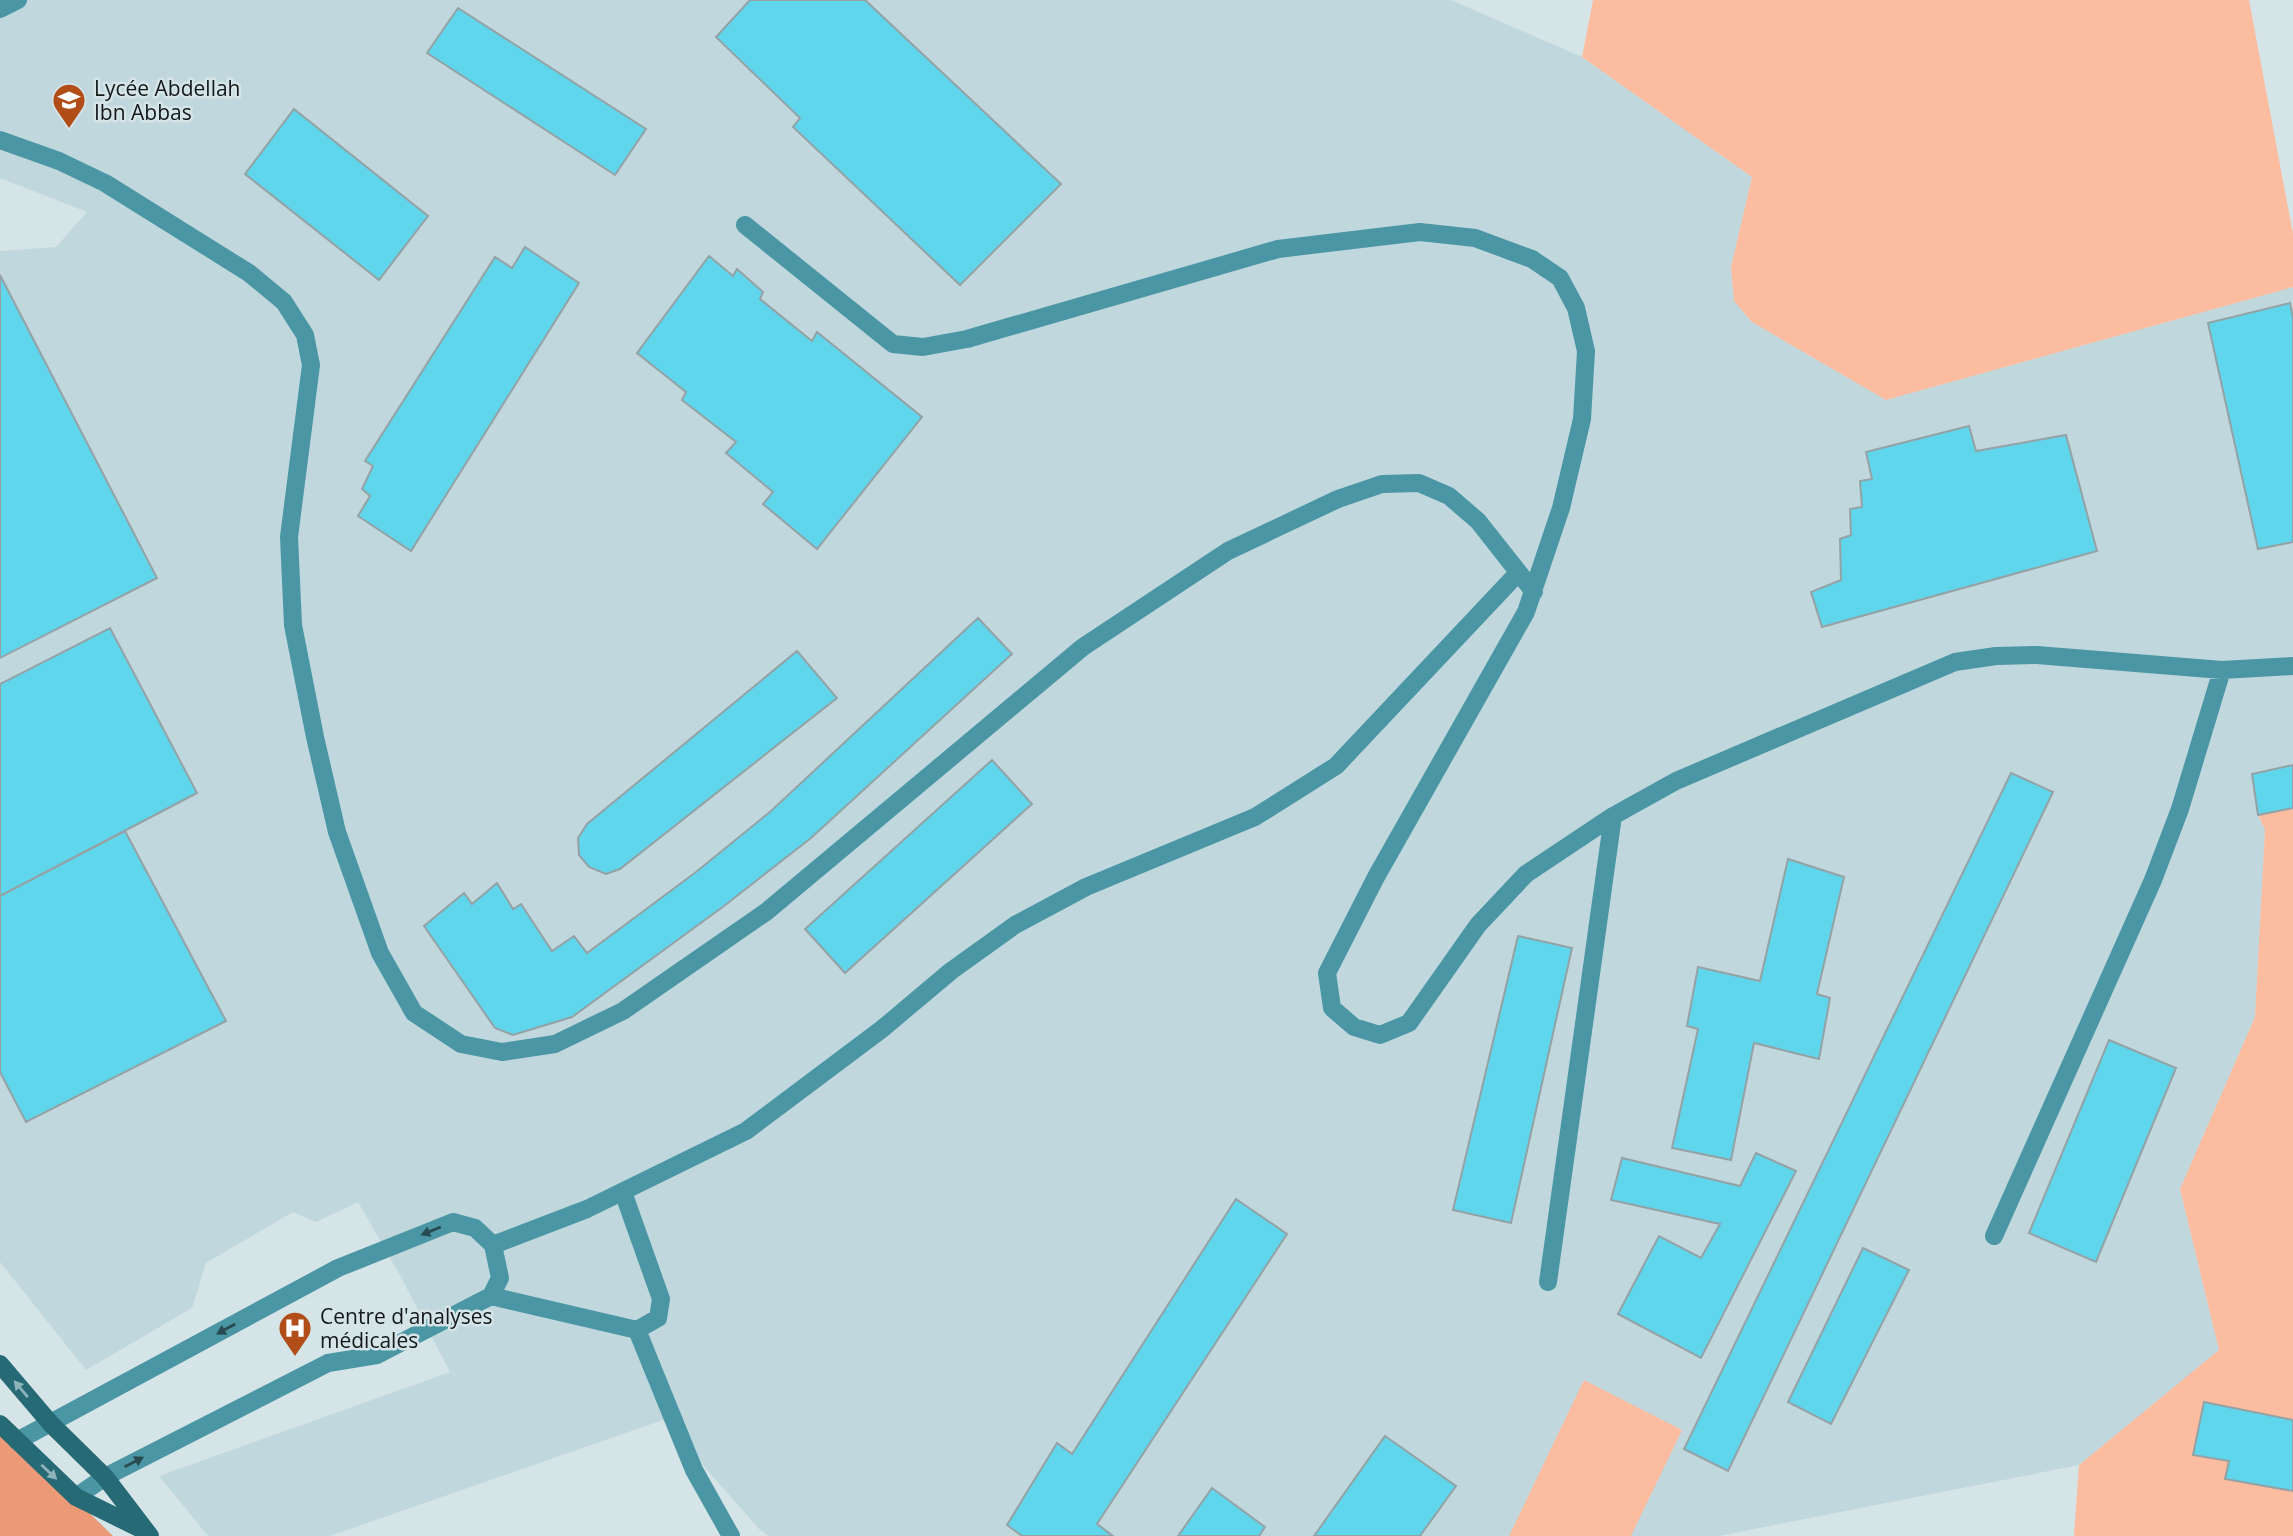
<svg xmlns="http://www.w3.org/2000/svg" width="2293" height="1536" font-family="'Open Sans',sans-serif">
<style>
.built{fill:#c0d8dd}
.green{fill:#fbbca0}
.forest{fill:#eb9976}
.building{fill:#5fd6ec;stroke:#94a2a5;stroke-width:2}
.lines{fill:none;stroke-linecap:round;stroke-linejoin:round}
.service{stroke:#4b96a4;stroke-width:18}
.secondary{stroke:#266a76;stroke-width:18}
.oneway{fill:#294a51}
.oneway2{fill:#8fb3ba}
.labels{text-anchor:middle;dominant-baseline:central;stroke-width:5;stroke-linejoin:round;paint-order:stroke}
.poi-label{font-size:21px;fill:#13181a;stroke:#d5e4e7;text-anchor:start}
</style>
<rect width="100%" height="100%" fill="#d5e4e7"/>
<path class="built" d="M0,0H1451L1582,57L1752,177L1731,267L1734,301L1752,322L1886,400L2293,287V765L2258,815L2265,830L2255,1017L2180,1189L2219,1351L2079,1465L1719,1536H769L760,1530L663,1420L330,1536H208L159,1476L450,1372L402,1279L358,1202L316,1222L293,1212L206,1263L192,1308L86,1370L0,1262V251L56,247L87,212L0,178Z"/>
<path class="green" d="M1593,0H2249L2293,234V287L1886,400L1752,322L1734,301L1731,267L1752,177L1582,57Z
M2293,765V1536H2074L2079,1465L2219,1350L2180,1189L2255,1017L2265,830L2258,815L2252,774Z
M1584,1380L1682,1430L1631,1536H1509Z"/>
<path class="forest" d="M0,1426L113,1536H0Z"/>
<path class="building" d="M750,0H865L1061,184L960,285L793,127L800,118L716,37Z
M458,8L646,129L615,175L427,53Z
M294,109L428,216L379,280L245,174Z
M525,247L579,283L411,551L358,516L370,496L362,489L373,466L365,461L495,257L512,268Z
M709,256L733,276L737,269L763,292L760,299L812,341L817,332L922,417L817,549L763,504L773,492L726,453L736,442L682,400L686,392L637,353Z
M0,275L157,578L0,658Z
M2290,303L2293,318V542L2258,549L2208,323Z
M1969,426L1976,451L2066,435L2097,551L1822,627L1811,592L1841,580L1840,539L1851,535L1850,509L1862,507L1860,481L1872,479L1866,452Z
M978,618L1012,654L811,838L724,906L572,1017L513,1035L495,1028L424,926L464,893L472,904L497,883L513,909L521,904L552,951L574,936L587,953L696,872L771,811Z
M110,628L197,793L0,896V684Z
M797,651L837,698L620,869L606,874L589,867L579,855L578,838L587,824Z
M992,760L1032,804L845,973L805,929Z
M2293,765V808L2258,815L2252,774Z
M2011,773L2053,792L1728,1471L1684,1449Z
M125,831L226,1021L26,1122L0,1072V896Z
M1788,859L1844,877L1817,994L1830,998L1819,1059L1754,1043L1731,1160L1672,1148L1698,1029L1687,1026L1698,967L1760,981Z
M1518,936L1572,948L1511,1223L1453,1210Z
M2109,1040L2176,1068L2096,1262L2029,1233Z
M1756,1153L1796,1171L1701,1358L1618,1314L1659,1236L1701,1258L1720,1224L1611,1200L1622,1158L1740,1186Z
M1236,1199L1287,1234L1097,1524L1113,1536H1022L1007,1525L1057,1443L1072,1454Z
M1863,1248L1909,1270L1831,1424L1788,1402Z
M2204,1402L2293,1420V1491L2225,1479L2229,1461L2193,1455Z
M1385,1436L1456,1486L1420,1536H1314Z
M1212,1488L1265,1527L1259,1536H1178Z"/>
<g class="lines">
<path class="service" d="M0,9L18,0
M0,140L59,161L105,183L249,273L284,302L305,335L311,365L289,537L293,625L315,737L337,832L380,953L414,1013L461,1044L502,1052L555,1044L623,1011L766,912L1083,647L1228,551L1338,499L1382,484L1419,483L1449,496L1478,521L1534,592
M745,225L893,344L923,347L967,339L1278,249L1420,232L1475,238L1532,259L1560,278L1576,308L1586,351L1582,419L1561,508L1526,612L1376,877L1327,973L1332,1008L1354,1027L1380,1035L1409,1023L1478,925L1526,874L1613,816L1676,781L1955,662L1996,656L2037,655L2222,670L2293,666
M1994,1236L2153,880L2180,809L2222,670
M493,1245L587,1209L746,1131L882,1029L951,971L1015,925L1086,887L1255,817L1336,766L1517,574
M1548,1282L1613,816
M491,1296L637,1330L658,1318L661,1299L623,1192
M637,1330L694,1470L731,1536
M17,1441L338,1268L453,1222L475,1228L493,1245L500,1278L491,1296L377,1355L328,1363L105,1477L76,1497"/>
<path class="secondary" d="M0,1364L51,1424L105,1477L150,1536
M0,1424L76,1497L141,1529"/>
</g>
<defs><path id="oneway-solid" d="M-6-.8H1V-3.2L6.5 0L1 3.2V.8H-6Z" transform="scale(1.75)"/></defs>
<g class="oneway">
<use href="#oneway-solid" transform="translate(431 1231) rotate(158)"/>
<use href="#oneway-solid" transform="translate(226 1329) rotate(151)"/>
<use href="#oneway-solid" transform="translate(134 1462) rotate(-27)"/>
</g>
<g class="oneway2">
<use href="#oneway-solid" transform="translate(21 1389) rotate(-130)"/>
<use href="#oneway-solid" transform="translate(49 1472) rotate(43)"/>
</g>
<defs>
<symbol id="school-pin" viewBox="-11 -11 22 30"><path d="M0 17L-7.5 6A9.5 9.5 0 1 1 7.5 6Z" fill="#b04d18" stroke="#d5e4e7"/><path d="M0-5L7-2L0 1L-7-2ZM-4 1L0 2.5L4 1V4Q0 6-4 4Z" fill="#fff"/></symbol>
<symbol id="hospital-pin" viewBox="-11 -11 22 30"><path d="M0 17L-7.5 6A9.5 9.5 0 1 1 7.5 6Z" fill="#b04d18" stroke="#d5e4e7"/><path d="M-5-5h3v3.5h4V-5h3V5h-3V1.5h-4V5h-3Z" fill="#fff"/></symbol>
</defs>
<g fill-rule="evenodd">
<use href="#school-pin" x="50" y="81" width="38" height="52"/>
<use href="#hospital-pin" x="276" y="1309" width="38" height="52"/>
</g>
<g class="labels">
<g class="poi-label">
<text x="94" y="88">Lycée Abdellah<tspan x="94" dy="24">Ibn Abbas</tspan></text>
<text x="320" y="1316">Centre d'analyses<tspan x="320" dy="24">médicales</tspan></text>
</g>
</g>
</svg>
